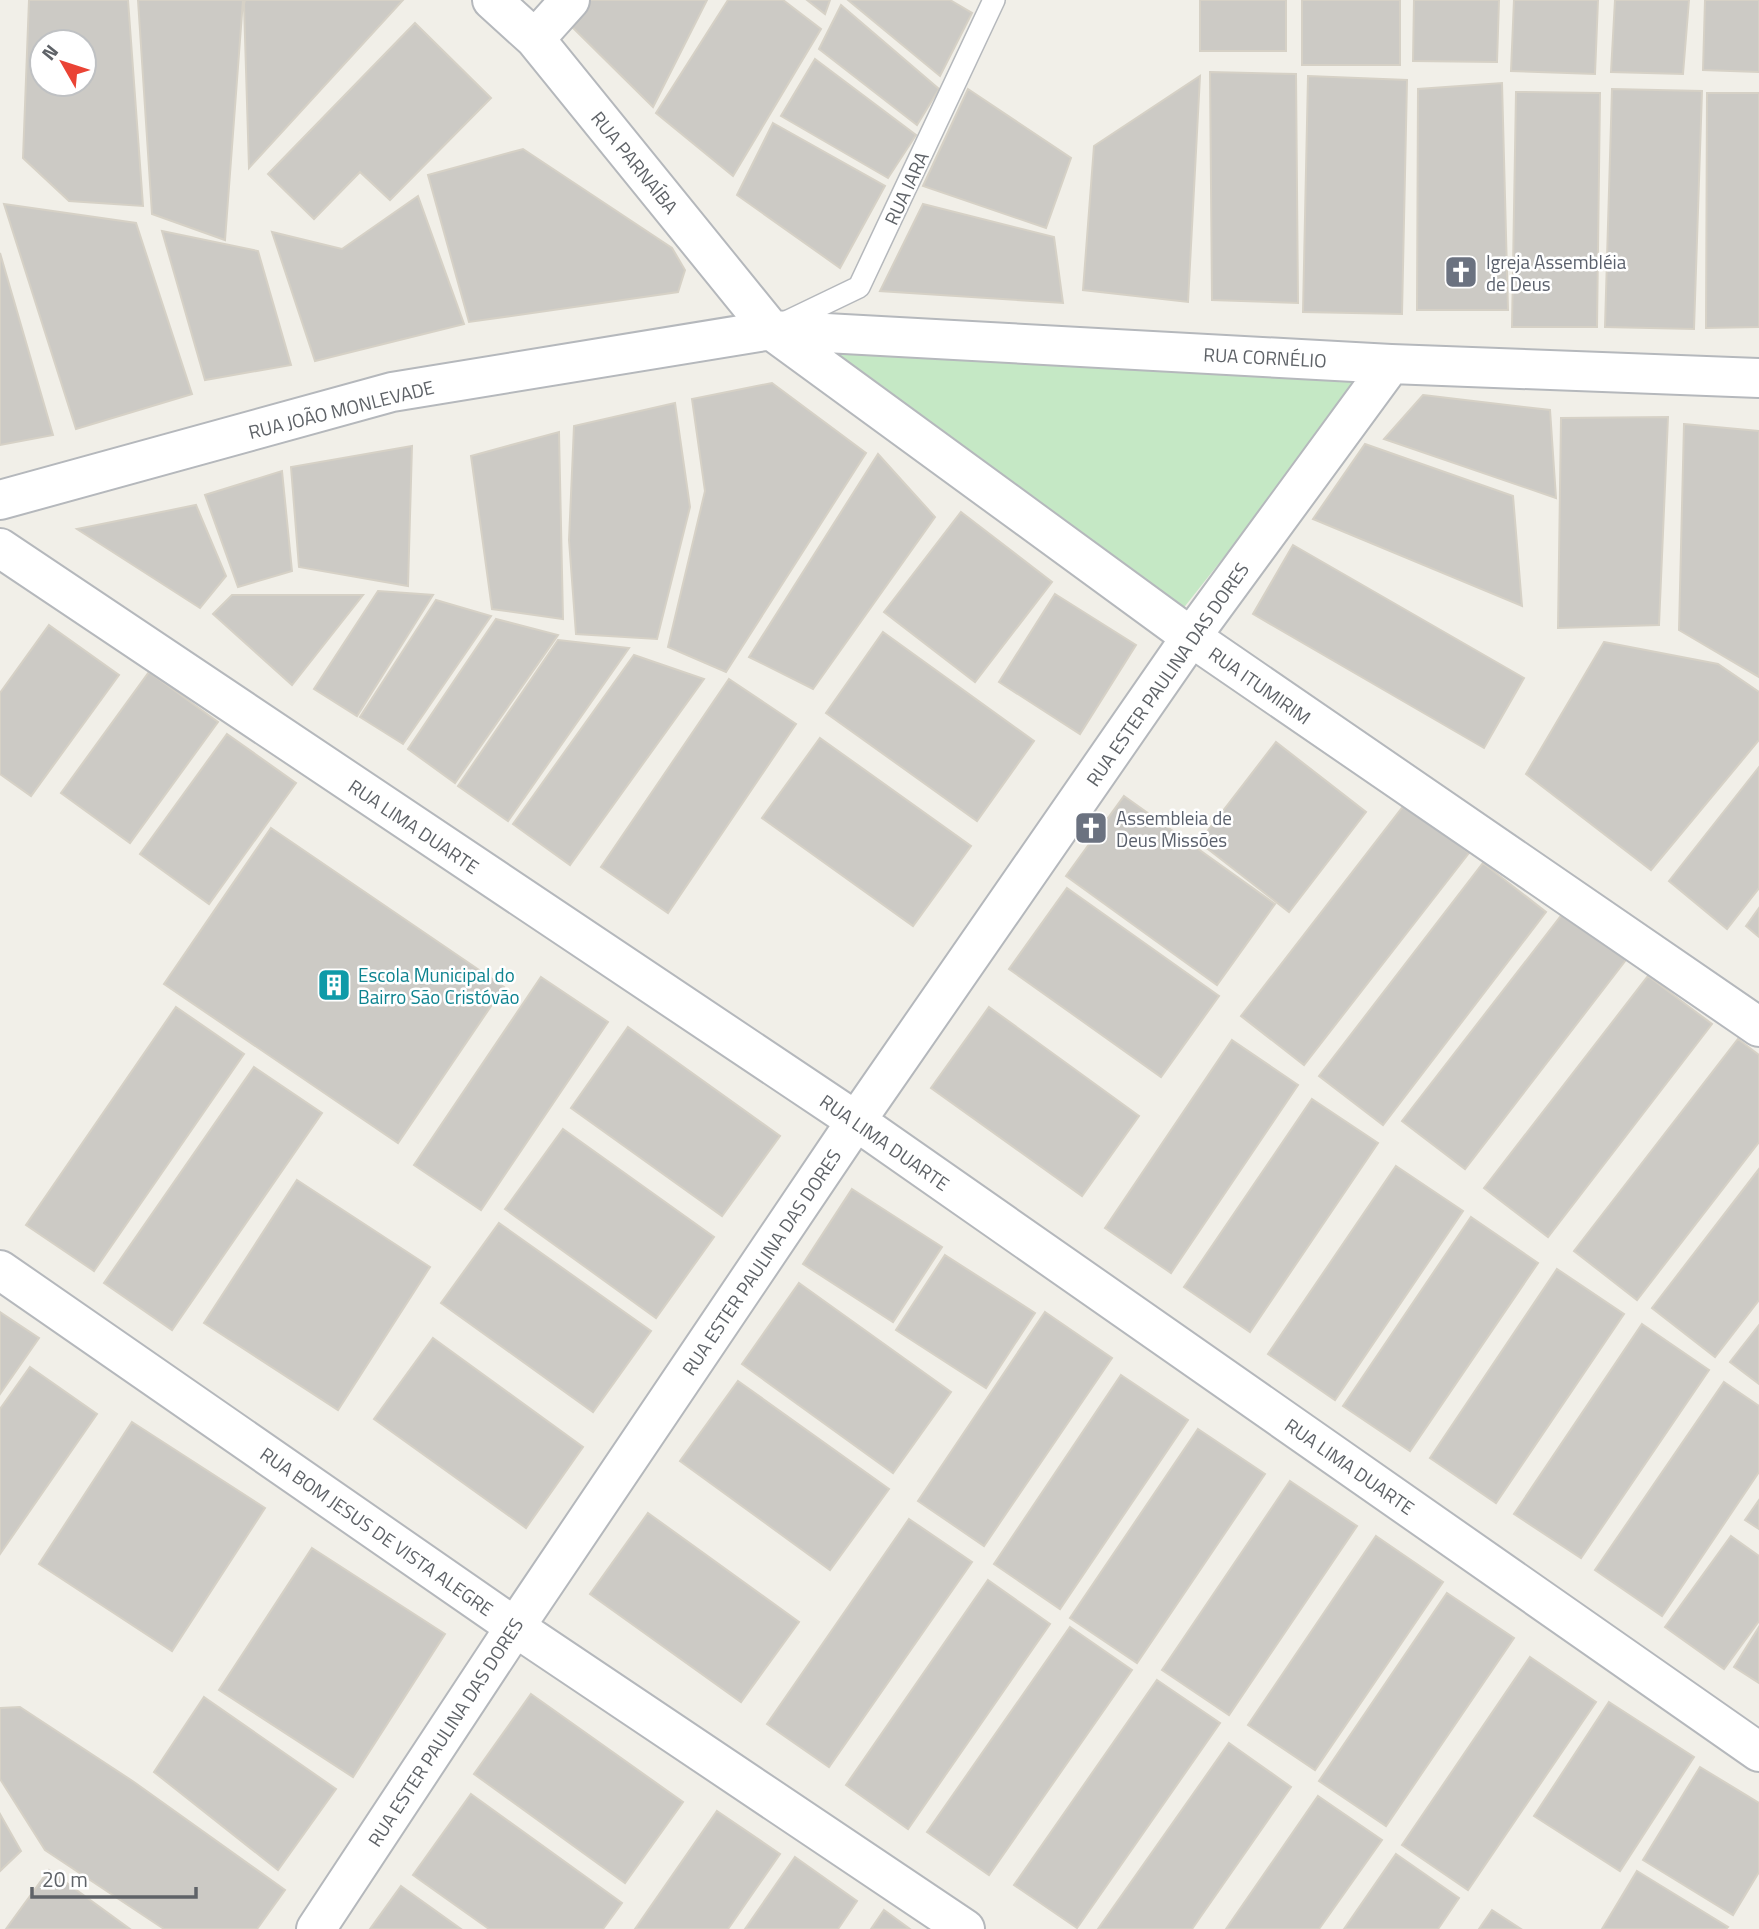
<svg xmlns="http://www.w3.org/2000/svg" width="1759" height="1929" font-family="'Titillium Web',sans-serif">
<style>
.green{fill:#c5e8c5}
.building{fill:#cccac5;stroke:#d6d1c6;stroke-width:2;fill-rule:evenodd}
.lines{fill:none;stroke-linecap:round;stroke-linejoin:round}
.service-casing{stroke:#b5b8bc;stroke-width:24}
.minor-casing{stroke:#b5b8bc;stroke-width:42}
.service{stroke:#fff;stroke-width:21}
.minor{stroke:#fff;stroke-width:38}
.labels{text-anchor:middle;dominant-baseline:central;stroke-width:5;stroke-linejoin:round;paint-order:stroke}
.street-label{font-size:19px;fill:#5f6368;stroke:#fff}
.worship-label{font-size:19px;fill:#5b616d;stroke:#fff;text-anchor:start}
.culture-label{font-size:19px;fill:#0d838f;stroke:#fff;text-anchor:start}
</style>
<rect width="100%" height="100%" fill="#f1efe8"/>
<path class="green" d="M814,349L1369,374L1178,615Z"/>
<path class="building" d="M29,0H128L143,206L69,201L23,158ZM42,42H84V84H42Z
M138,0H243L225,240L152,214Z
M245,0H403L249,168L244,4Z
M586,0H707L653,107L566,21Z
M728,0H783L821,29L733,176L656,113Z
M807,0H830L825,14Z
M848,0H950L972,13L940,76Z
M1200,0H1286V51H1200Z
M1302,0H1400V65H1302Z
M1414,0H1499L1497,62L1413,61Z
M1514,0H1598L1595,74L1511,71Z
M1615,0H1689L1683,74L1611,72Z
M1705,0H1759V72L1703,70Z
M841,5L939,89L917,125L819,49Z
M415,23L491,98L390,200L360,172L314,219L268,174Z
M815,59L916,135L888,178L781,116Z
M1210,72L1296,74L1298,303L1212,300Z
M1200,76L1188,302L1083,290L1094,146Z
M1308,76L1407,80L1402,314L1303,312Z
M1502,83L1508,310H1417L1418,89Z
M968,89L1071,158L1046,228L923,186Z
M1612,89L1702,91L1694,329L1605,327Z
M1516,92L1600,93L1597,327H1512Z
M1707,93H1759V327L1706,328Z
M773,123L885,186L840,268L737,195Z
M523,149L672,248L685,270L678,292L469,322L428,175Z
M418,196L464,324L315,361L272,232L342,249Z
M4,204L136,223L192,394L76,429Z
M923,204L1054,237L1063,303L880,291Z
M162,231L258,251L291,365L205,380Z
M0,253L53,435L0,445Z
M772,383L866,453L726,672L668,647L705,491L692,399Z
M1423,395L1550,410L1556,498L1384,439Z
M675,403L690,507L657,639L576,634L569,540L574,426Z
M1668,417L1659,625L1558,628L1561,418Z
M1684,424L1759,431V677L1679,630Z
M559,432L563,619L492,609L471,456Z
M1365,444L1513,496L1522,606L1313,519Z
M412,446L408,586L299,567L291,467Z
M878,454L935,517L813,689L749,657Z
M282,471L292,571L238,587L205,495Z
M196,505L226,576L200,608L77,529Z
M961,512L1052,582L975,682L884,612Z
M1293,545L1524,678L1484,748L1253,614Z
M378,591L433,595L357,716L314,689Z
M1055,594L1136,645L1080,734L999,682Z
M232,595H363L292,685L213,614Z
M436,600L491,616L403,744L360,717Z
M496,619L558,635L455,783L408,749Z
M49,625L119,675L31,796L0,774V693Z
M883,632L1034,741L977,821L826,713Z
M558,640L629,648L508,821L458,786Z
M1604,642L1718,664L1759,692V740L1651,870L1526,774Z
M634,655L704,679L570,865L513,824Z
M149,672L218,722L130,843L61,793Z
M729,679L796,724L668,913L601,867Z
M227,734L296,783L209,904L140,854Z
M820,738L971,846L913,926L762,818Z
M1276,742L1366,812L1289,912L1199,842Z
M1759,767V888L1727,929L1669,881Z
M1124,796L1275,904L1217,985L1066,876Z
M1405,804L1469,853L1304,1065L1241,1016Z
M271,828L504,987L398,1143L164,984Z
M1483,863L1546,912L1383,1125L1319,1076Z
M1067,888L1219,996L1161,1077L1009,969Z
M1567,908L1629,956L1465,1169L1402,1121Z
M1759,908V937L1746,926Z
M1648,976L1712,1024L1548,1237L1484,1188Z
M541,977L608,1022L481,1210L414,1165Z
M176,1007L244,1054L94,1271L26,1225Z
M989,1007L1139,1116L1082,1196L931,1088Z
M628,1027L780,1136L722,1216L571,1108Z
M1738,1039L1759,1055V1142L1637,1300L1574,1251Z
M1232,1040L1298,1085L1171,1273L1105,1228Z
M254,1067L322,1113L172,1330L104,1283Z
M1312,1099L1378,1143L1250,1332L1184,1287Z
M563,1129L714,1237L656,1318L505,1209Z
M1396,1166L1463,1211L1335,1400L1268,1354Z
M1759,1169V1300L1715,1357L1652,1308Z
M297,1180L430,1267L338,1410L204,1323Z
M852,1189L942,1247L893,1322L803,1264Z
M1471,1217L1538,1263L1410,1451L1343,1406Z
M499,1223L651,1331L593,1412L441,1303Z
M945,1255L1035,1313L986,1388L896,1330Z
M1557,1269L1624,1314L1496,1503L1430,1458Z
M799,1283L951,1392L893,1473L742,1364Z
M0,1312L39,1338L0,1394Z
M1045,1312L1112,1358L984,1546L918,1501Z
M1642,1324L1709,1370L1581,1558L1514,1514Z
M1759,1325V1384L1730,1362Z
M433,1338L583,1447L526,1528L374,1419Z
M30,1367L97,1414L0,1554V1409Z
M1121,1375L1188,1420L1060,1609L994,1564Z
M738,1381L889,1489L830,1570L680,1461Z
M1724,1382L1759,1406V1472L1662,1616L1595,1570Z
M132,1422L265,1508L172,1651L39,1564Z
M1198,1429L1265,1474L1137,1663L1070,1618Z
M1290,1481L1357,1526L1229,1715L1162,1670Z
M1759,1500V1529L1745,1520Z
M648,1513L799,1622L741,1702L590,1594Z
M909,1519L972,1562L829,1767L767,1724Z
M1376,1536L1443,1582L1315,1770L1248,1725Z
M1731,1536L1759,1556V1621L1724,1669L1665,1627Z
M312,1548L445,1634L353,1777L219,1690Z
M988,1580L1050,1624L908,1829L846,1785Z
M1447,1593L1514,1638L1386,1826L1319,1781Z
M1070,1627L1132,1670L989,1875L927,1832Z
M1759,1627V1683L1734,1667Z
M1530,1657L1596,1702L1468,1890L1402,1845Z
M1157,1680L1220,1723L1077,1928L1014,1885Z
M531,1694L683,1802L625,1883L474,1774Z
M204,1697L336,1789L278,1870L154,1772Z
M1609,1702L1694,1757L1620,1871L1534,1816Z
M20,1707L134,1782L285,1890L257,1929H164L45,1850L0,1779V1708Z
M1229,1743L1291,1787L1192,1929H1098Z
M1700,1767L1759,1803V1872L1733,1915L1643,1860Z
M471,1794L622,1903L603,1929H489L413,1875Z
M1318,1796L1382,1840L1319,1929H1226Z
M717,1811L780,1854L728,1929H635Z
M0,1814L21,1851L0,1871Z
M1396,1854L1459,1898L1438,1929H1344Z
M795,1857L857,1901L838,1929H745Z
M49,1870L130,1929H6Z
M1637,1871L1728,1927L1726,1929H1602Z
M401,1886L461,1929H370Z
M884,1910L910,1929H871Z
M1492,1910L1521,1929H1479Z"/>
<g class="lines">
<defs>
<path id="service" d="M782,324L859,287L994,0"/>
<path id="minor" d="M492,0L535,39L771,330L1191,637L1759,1027
M535,39L570,0
M0,500L392,392L771,330L1391,364L1759,378
M0,548L856,1121L1759,1752
M0,1270L515,1627L965,1929
M316,1929L515,1627L856,1121L1191,637L1391,364"/>
</defs>
<use href="#service" class="service-casing"/>
<use href="#minor" class="minor-casing"/>
<use href="#service" class="service"/>
<use href="#minor" class="minor"/>
</g>
<defs>
<symbol id="church-square" viewBox="-11 -11 22 22"><rect x="-9" y="-9" width="18" height="18" rx="4" fill="#6b7280" stroke="#fff"/><path d="M-1.2-6h2.4v3.5h3.3v2.4h-3.3V6h-2.4V-.1h-3.3v-2.4h3.3Z" fill="#fff"/></symbol>
<symbol id="building-square" viewBox="-11 -11 22 22"><rect x="-9" y="-9" width="18" height="18" rx="4" fill="#0f9aa8" stroke="#fff"/><path d="M-4-6H4V6H1V3H-1V6H-4ZM-2.5-4.3h1.7v1.8h-1.7ZM.8-4.3h1.7v1.8H.8ZM-2.5-1h1.7V.8h-1.7ZM.8-1h1.7V.8H.8Z" fill="#fff"/></symbol>
</defs>
<g fill-rule="evenodd">
<use href="#church-square" x="1442" y="253" width="38" height="38"/>
<use href="#church-square" x="1072" y="809" width="38" height="38"/>
<use href="#building-square" x="315" y="966" width="38" height="38"/>
</g>
<g class="labels">
<g class="street-label">
<text transform="translate(635 162) rotate(51)">RUA PARNAÍBA</text>
<text transform="translate(906 188) rotate(-65)">RUA IARA</text>
<text transform="translate(1265 357) rotate(3)">RUA CORNÉLIO</text>
<text transform="translate(341 409) rotate(-14)">RUA JOÃO MONLEVADE</text>
<text transform="translate(1167 674) rotate(-55)">RUA ESTER PAULINA DAS DORES</text>
<text transform="translate(1260 685) rotate(35)">RUA ITUMIRIM</text>
<text transform="translate(414 826) rotate(34)">RUA LIMA DUARTE</text>
<text transform="translate(885 1142) rotate(35)">RUA LIMA DUARTE</text>
<text transform="translate(761 1262) rotate(-56)">RUA ESTER PAULINA DAS DORES</text>
<text transform="translate(1350 1466) rotate(35)">RUA LIMA DUARTE</text>
<text transform="translate(377 1531) rotate(35)">RUA BOM JESUS DE VISTA ALEGRE</text>
<text transform="translate(445 1732) rotate(-57)">RUA ESTER PAULINA DAS DORES</text>
</g>
<g class="worship-label">
<text x="1486" y="261">Igreja Assembléia<tspan x="1486" dy="22">de Deus</tspan></text>
<text x="1116" y="817">Assembleia de<tspan x="1116" dy="22">Deus Missões</tspan></text>
</g>
<g class="culture-label">
<text x="358" y="974">Escola Municipal do<tspan x="358" dy="22">Bairro São Cristóvão</tspan></text>
</g>
</g>
<g transform="translate(63 63) rotate(309)"><circle r="33" fill="#ffffff" stroke="#bfc1c3" stroke-width="2"/>
<path d="M0-5L12 26L0 18L-12 26Z" fill="#ea4335"/>
<text y="-10" font-size="19" font-weight="bold" text-anchor="middle" fill="#5f6368">N</text>
</g>
<path d="M32 1887v10h164v-10" fill="none" stroke="#5f6368" stroke-width="3.5"/>
<text x="42" y="1887" font-size="21" fill="#5f6368" stroke="#ffffff" stroke-width="5" paint-order="stroke">20 m</text>
</svg>
